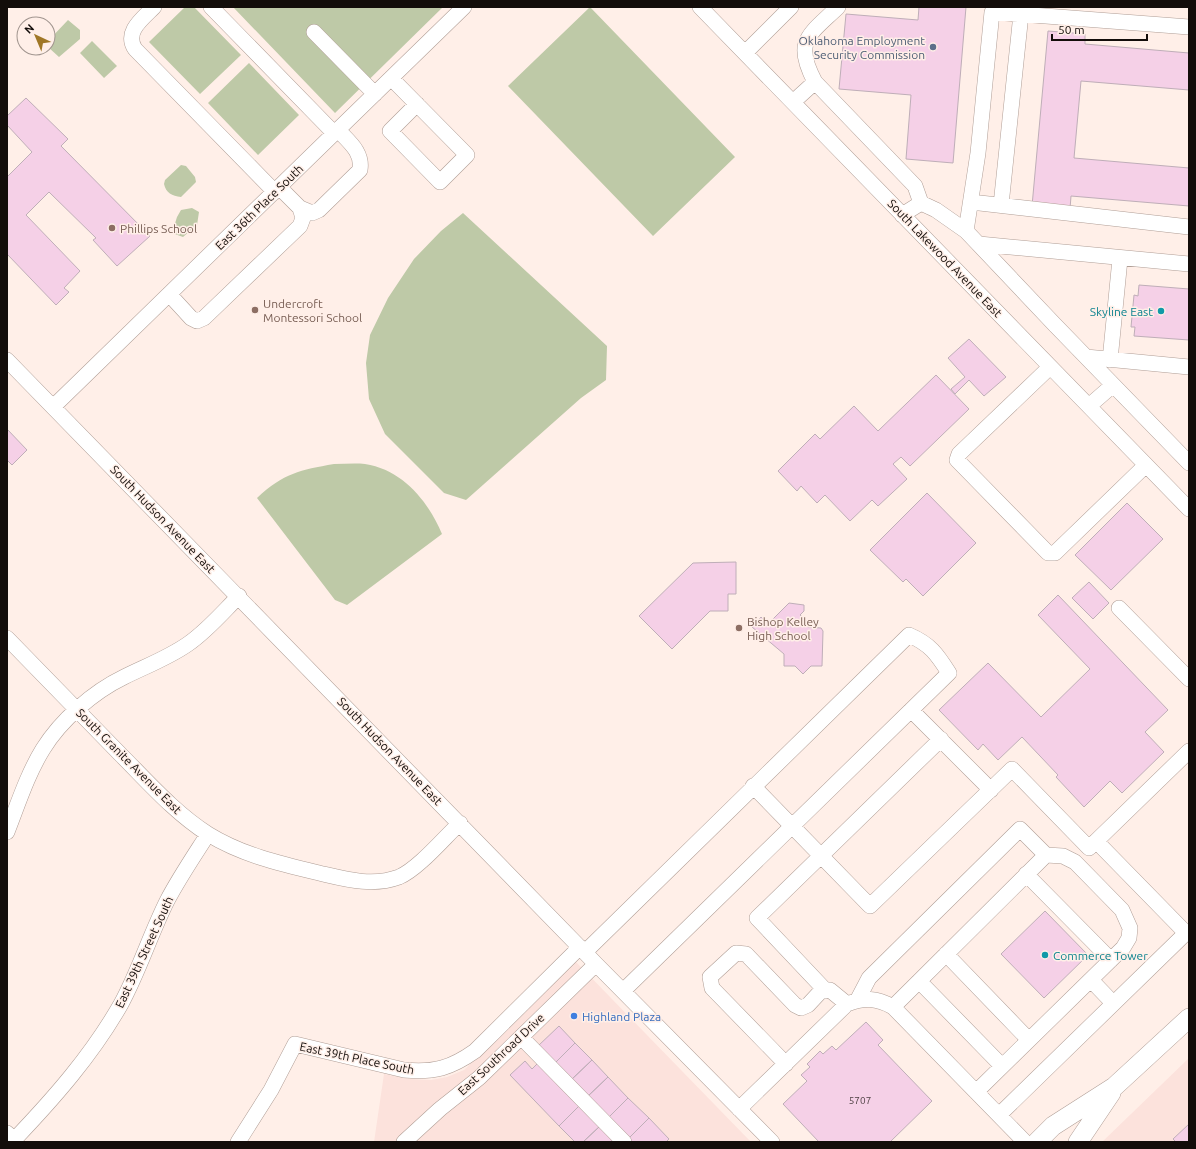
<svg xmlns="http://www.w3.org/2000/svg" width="1196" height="1149" font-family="Ubuntu,sans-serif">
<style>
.commercial{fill:#fce2dc}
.green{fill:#bec9a7}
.building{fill:#f5d0e7;stroke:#bfaeb8}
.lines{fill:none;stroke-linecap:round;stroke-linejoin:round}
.minor-casing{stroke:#b09e96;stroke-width:16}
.major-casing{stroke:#b09e96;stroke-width:20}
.minor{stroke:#fff;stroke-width:15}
.major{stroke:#fff;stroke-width:19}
.service-dot{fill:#5c6f8a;stroke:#ffefe8;stroke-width:1.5}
.education-dot{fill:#8d6e63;stroke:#ffefe8;stroke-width:1.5}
.culture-dot{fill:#0f9aa8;stroke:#ffefe8;stroke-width:1.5}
.shop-dot{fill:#3f7fe0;stroke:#ffefe8;stroke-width:1.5}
.labels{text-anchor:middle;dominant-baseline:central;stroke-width:3;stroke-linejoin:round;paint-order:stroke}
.number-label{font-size:10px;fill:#4c3e41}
.service-label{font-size:12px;fill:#4e5e75;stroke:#ffefe8;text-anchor:end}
.street-label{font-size:12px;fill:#130d0a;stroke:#ffefe8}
.education-label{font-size:12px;fill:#785e54;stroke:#ffefe8;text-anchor:start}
.culture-label{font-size:12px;fill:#0d838f;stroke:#ffefe8;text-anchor:end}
.shop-label{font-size:12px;fill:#366cbe;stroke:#ffefe8;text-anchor:start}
</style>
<rect width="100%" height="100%" fill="#ffefe8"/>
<path class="commercial" d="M576,962L751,1142H374L384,1074L410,1079L431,1080L447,1077L464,1070Z
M1189,1058V1142H1102Z"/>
<path class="green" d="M185,7H194L241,55L200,94L149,42Z
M233,7H443L335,113Z
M590,7L735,157L653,236L508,86Z
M68,20L80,30V39L59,57L48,47L49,40Z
M92,41L117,66L104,78L80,53Z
M249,63L299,115L258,155L208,103Z
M181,165L186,166L195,177L196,182L181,197C172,196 166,193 164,184L165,180Z
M192,208L199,212L197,225L183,237L172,233L177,217L181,210Z
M463,213L607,346L606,380L581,398L466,500L444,493L385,434L369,399L366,363L370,335L388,298L414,259L441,231Z
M334,464C344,464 355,463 365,464C403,470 428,501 442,534L347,605L335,600L257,498C284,473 300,470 334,464Z"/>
<path class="building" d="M919,7H966L953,163L906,159L911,95L839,89L846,14L918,20Z
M1048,31L1085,34V44L1189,53V90L1081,81L1074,158L1189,168V206L1071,196L1070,209L1032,206Z
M26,98L68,139L61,146L150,236L117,266L93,240L96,238L49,192L26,215L80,271L64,288L69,292L56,305L7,254V177L32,152L7,125V116Z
M1139,285L1189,289V340L1134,336L1135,327H1131L1134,295L1138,296Z
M969,339L1006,377L984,396L969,380L955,394L951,389L965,377L948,358Z
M936,375L969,409L910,466L901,457L893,464L907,479L878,506L872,500L850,521L825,495L817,503L801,486L797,491L778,471L815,434L820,439L854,406L878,431Z
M7,429L27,450L12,465L7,460Z
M927,493L976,543L923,596L906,579L903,582L870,550Z
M1127,503L1163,539L1111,590L1075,555Z
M736,562V594H728V611H710L672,649L639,616L693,563Z
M1089,582L1109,603L1093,619L1072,598Z
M1058,595L1168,710L1145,732L1164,752L1122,793L1110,781L1084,807L1056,777L1058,775L1022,737L998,760L983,744L978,750L939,710L988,663L1041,717L1090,669L1038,615Z
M789,603L804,605V611L800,615L808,622V627L821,628L823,631L822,666H811L803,674L795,666H784V654L752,627L761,617L768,624Z
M1045,911L1088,955L1044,998L1001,954Z
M866,1022L883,1040L878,1045L932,1101L890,1142H819L783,1104L807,1081L801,1075L810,1067L807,1064L820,1051L823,1054L832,1046L836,1050Z
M559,1026L575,1043L555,1063L538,1046Z
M575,1043L592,1060L571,1080L555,1063Z
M592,1060L608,1077L587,1097L571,1080Z
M525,1061L532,1069L538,1063L580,1105L559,1126L510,1075Z
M608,1077L628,1098L608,1118L587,1097Z
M628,1098L649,1118L628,1139L608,1118Z
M580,1105L600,1126L583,1142H575L559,1126Z
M649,1118L669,1139L666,1142H631L628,1139Z
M1189,1124V1142H1176L1173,1139Z
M600,1126L615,1142H583Z"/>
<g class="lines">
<defs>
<path id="minor" d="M154,7C142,19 124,32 135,49L275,192
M211,7L334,133
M700,7L1189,509
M1189,27L992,12L978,153L966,231L1055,325L1189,463
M314,32L375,94
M745,53L791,7
M391,78L467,155L440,182L390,131L417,104
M815,82C793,41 809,35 838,7
M793,102L815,82L915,186L921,203
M279,187L300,208L312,213L319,210L360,170C363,152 349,142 338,130
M971,202L1189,227
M1001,205L1021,14
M902,215L921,203L936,210L966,231
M979,244L1189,264
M169,294L191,318L197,321L204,318L300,226L303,218L300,208
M1086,357L1189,367
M7,360L596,964L772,1142
M1110,360L1120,259
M1050,367L959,454L957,460L1048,553H1055L1146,465
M1089,406L1113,385
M53,407L464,7
M1119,608L1189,679
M7,638C45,677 83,716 121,755C148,782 175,813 208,834C242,855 281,864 319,873C345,879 372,887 399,877C418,869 444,838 460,823
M911,710L991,790
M753,786L870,906L1012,769L1089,848
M7,832C18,804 27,775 43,749C61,720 93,692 124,677C146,666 168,658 188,644C207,631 223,612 239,596
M1089,848L1189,751
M1026,874L1111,960
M585,952L909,635C930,644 937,654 949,673L623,991
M946,954L1029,1040
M1091,980L1113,1003
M919,981L1002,1066
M826,991L757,918L941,739
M858,999L869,978L1020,829L1046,855L1063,856L1075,862L1122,910L1130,928L1129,938L1123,948L976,1092
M893,1007L1046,855
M521,1037L624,1142
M786,1064L712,988L710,977L736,953L746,954L795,1005L801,1008L808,1005L821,991L830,990L847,1004
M739,1109L847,1004C864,997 877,998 893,1007L1025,1142
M999,1115L1186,933L1096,841
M7,1133L14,1140C54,1098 92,1055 121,1004C139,971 150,935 167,901C179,878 194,856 208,834
M238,1142L271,1090L295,1044L404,1070C434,1073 451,1068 475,1051L580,947
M404,1142L440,1109L479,1078L596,964"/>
<path id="major" d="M1037,1142L1053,1126L1114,1087L1189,1018
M1078,1142L1111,1093"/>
</defs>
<use href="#minor" class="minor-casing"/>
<use href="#major" class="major-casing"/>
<use href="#minor" class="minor"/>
<use href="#major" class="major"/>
</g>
<circle class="service-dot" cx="933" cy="47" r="4"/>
<g class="education-dot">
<circle cx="112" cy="228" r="4"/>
<circle cx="255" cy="310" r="4"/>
<circle cx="739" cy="628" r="4"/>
</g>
<g class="culture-dot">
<circle cx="1161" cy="311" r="4"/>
<circle cx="1045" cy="955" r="4"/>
</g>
<circle class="shop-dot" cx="574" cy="1016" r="4"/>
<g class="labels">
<g class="number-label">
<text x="860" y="1100">5707</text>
</g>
<g class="service-label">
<text x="925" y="40">Oklahoma Employment<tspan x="925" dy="14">Security Commission</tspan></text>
</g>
<g class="street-label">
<text transform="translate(259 207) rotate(-44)">East 36th Place South</text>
<text transform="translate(945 258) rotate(46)">South Lakewood Avenue East</text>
<text transform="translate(163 519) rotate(46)">South Hudson Avenue East</text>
<text transform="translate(390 751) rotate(46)">South Hudson Avenue East</text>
<text transform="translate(129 761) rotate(45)">South Granite Avenue East</text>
<text transform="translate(144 952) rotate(-65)">East 39th Street South</text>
<text transform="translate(501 1054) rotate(-43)">East Southroad Drive</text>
<text transform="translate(357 1058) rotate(12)">East 39th Place South</text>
</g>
<g class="education-label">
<text x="120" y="228">Phillips School</text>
<text x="263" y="303">Undercroft<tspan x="263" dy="14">Montessori School</tspan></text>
<text x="747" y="621">Bishop Kelley<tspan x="747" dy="14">High School</tspan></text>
</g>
<g class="culture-label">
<text x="1153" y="311">Skyline East</text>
<text x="1053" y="955" text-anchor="start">Commerce Tower</text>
</g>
<g class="shop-label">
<text x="582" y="1016">Highland Plaza</text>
</g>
</g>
<rect width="1196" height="1149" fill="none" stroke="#130d0a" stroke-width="16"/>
<g transform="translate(36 36) rotate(316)"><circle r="19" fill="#ffefe8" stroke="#a1958f"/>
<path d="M0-3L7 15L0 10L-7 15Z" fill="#a07726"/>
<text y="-6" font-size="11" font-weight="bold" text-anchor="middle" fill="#130d0a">N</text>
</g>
<path d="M1052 34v6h95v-6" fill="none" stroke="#130d0a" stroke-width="2"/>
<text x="1058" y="34" font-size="12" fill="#130d0a" stroke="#ffefe8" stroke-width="3" paint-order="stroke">50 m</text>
</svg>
